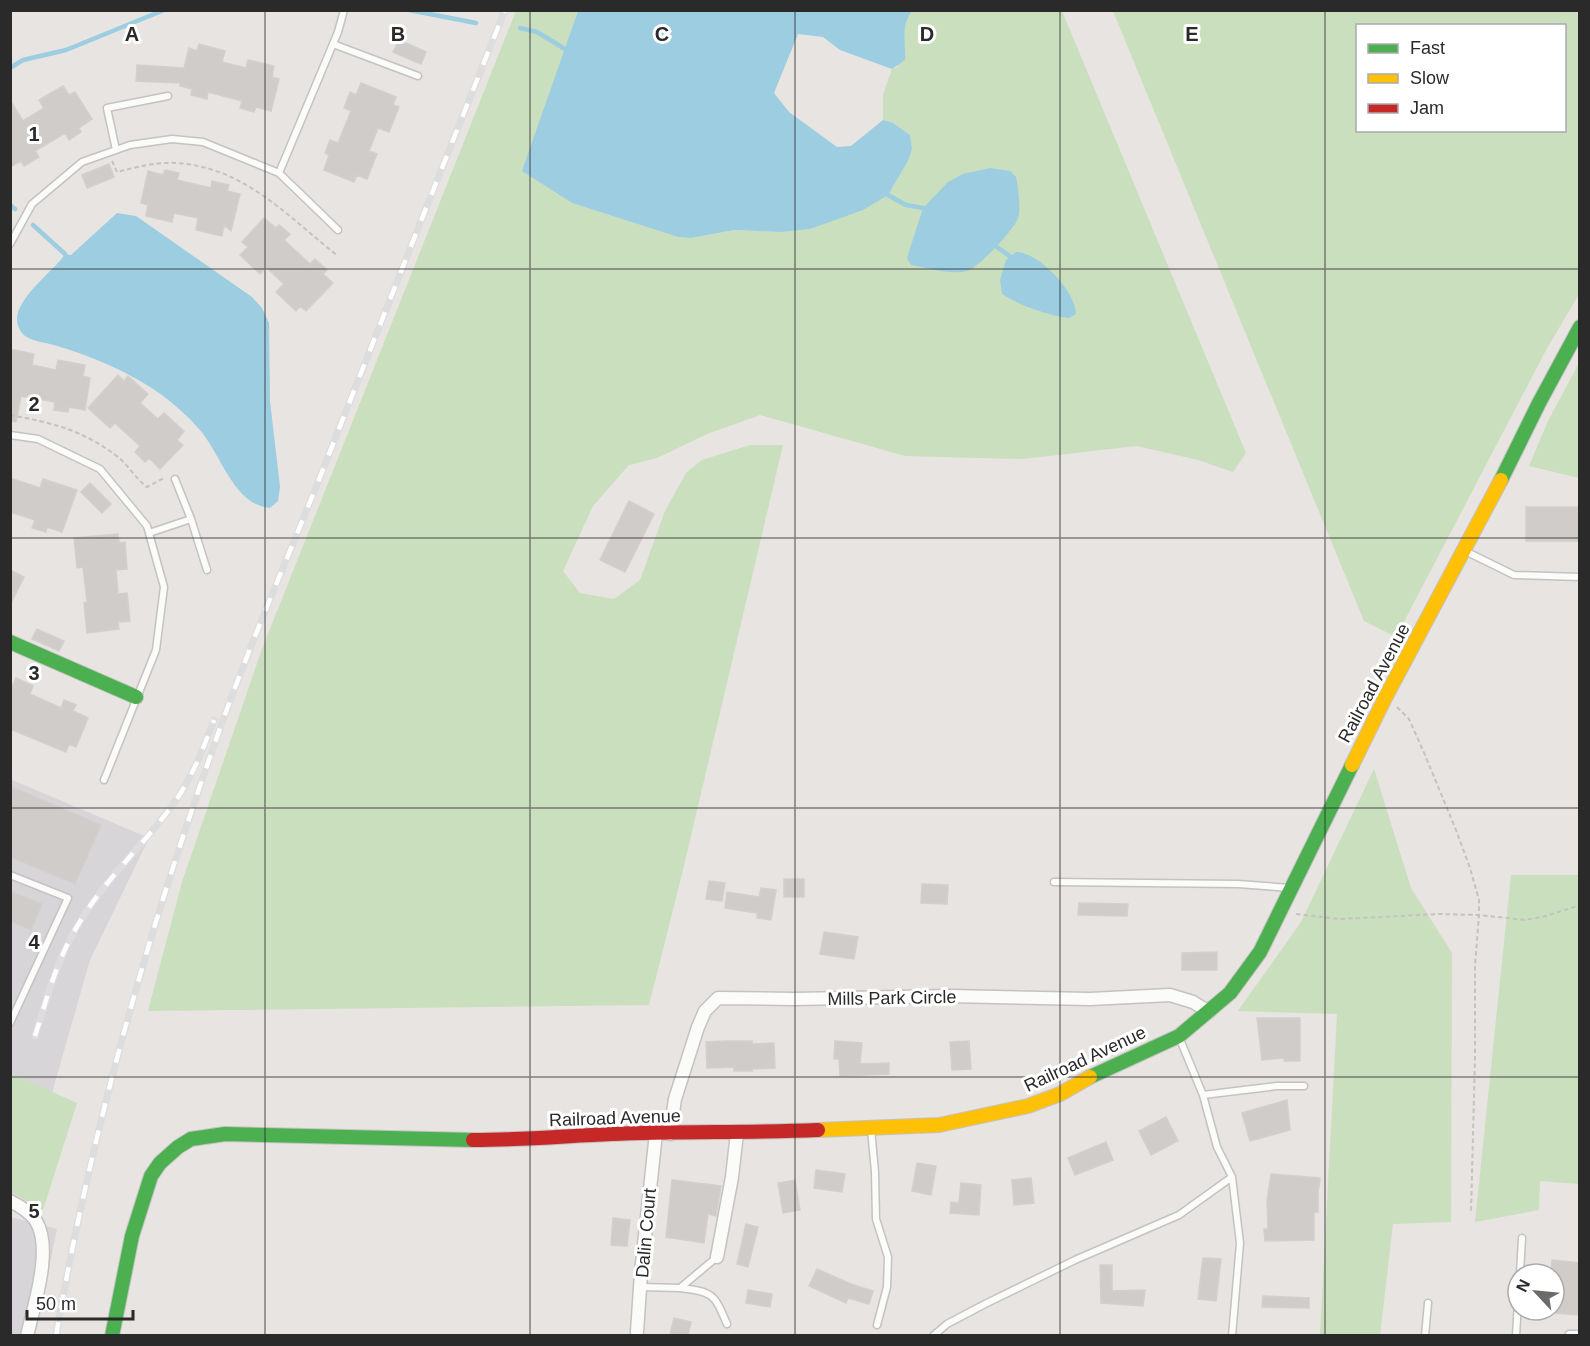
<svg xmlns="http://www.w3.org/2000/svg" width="1590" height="1346" font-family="Helvetica,sans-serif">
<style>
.industrial{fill:#d8d5d8}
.green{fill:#cadfbd;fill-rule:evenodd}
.water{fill:#9ccde0}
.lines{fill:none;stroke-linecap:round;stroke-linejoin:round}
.stream{stroke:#9ccde0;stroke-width:4.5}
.building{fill:#cfccca;stroke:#d2d0cd;stroke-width:1.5}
.lane-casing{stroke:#c4c2c3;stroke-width:9}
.street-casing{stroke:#c4c2c3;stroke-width:15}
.fast-casing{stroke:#c4c2c3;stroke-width:16}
.slow-casing{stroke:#c4c2c3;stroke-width:16}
.jam-casing{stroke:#c4c2c3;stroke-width:16}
.path{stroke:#c3c3c2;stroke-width:2;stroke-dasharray:4.5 3;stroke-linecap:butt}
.lane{stroke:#fbfbfa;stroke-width:6}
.street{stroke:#fbfbfa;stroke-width:12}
.fast{stroke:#4caf50;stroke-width:14}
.slow{stroke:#ffc107;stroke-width:14}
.jam{stroke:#c62828;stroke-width:14}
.rail-casing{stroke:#ddddde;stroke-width:7}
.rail{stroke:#fff;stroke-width:4.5;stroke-dasharray:14;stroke-linecap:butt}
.grid{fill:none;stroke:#2a2a2a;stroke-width:1.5;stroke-opacity:0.55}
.labels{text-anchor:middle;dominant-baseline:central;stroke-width:6;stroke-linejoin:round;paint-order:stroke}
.street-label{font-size:18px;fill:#2a2a2a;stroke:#fff}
.grid-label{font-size:20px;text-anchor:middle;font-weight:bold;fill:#2a2a2a;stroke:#fff;stroke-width:6;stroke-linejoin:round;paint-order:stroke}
</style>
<rect width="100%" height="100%" fill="#e7e4e1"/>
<path class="industrial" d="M10,779L149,838L90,960L52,1093L11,1073Z
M10,1217L57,1229L35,1335H11Z"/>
<path class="green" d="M516,11H578L523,171L572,203L678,237L691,238L734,230L782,232L810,229L888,195L908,161L912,149L910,135L893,123L883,120V95L892,69L897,67L905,50L903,37L906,19L912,11H1062L1246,453L1233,472L1198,460L1137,446L1022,459L905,456L760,415L707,434L657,458L629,465L593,506L563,571L580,593L614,599L640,580L665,511L686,473L702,460L750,445H783L682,874L649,1005L148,1011L182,882L262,649Z
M1113,11H1579V294L1545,352L1396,637L1364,621ZM1358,26H1564V130H1358Z
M1579,363V478L1529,466L1548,421Z
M1374,769L1411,888L1452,953L1451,1222L1393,1224L1380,1335H1320L1337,1014L1238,1011L1301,922Z
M1511,875H1579V1184L1540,1181L1539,1210L1475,1222Z
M10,1073L77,1103L43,1210L11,1192Z"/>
<path class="water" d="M578,11H912C900,27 906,42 905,60L892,69L840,50L823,37L798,34L774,93L789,112L837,147L851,146L883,120L893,123L910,135L912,149L908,161L888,195L863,210L810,229L782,232L734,230L691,238L678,237L572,203L522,171Z
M990,168L1010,171L1016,177C1018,186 1021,210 1018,218C1015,229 978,268 967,271C952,275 926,268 911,265L907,258L923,208L948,182L963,174Z
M117,213L136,216L252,297L262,308L269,323L270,401L280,487L278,501L270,508C233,505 221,453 199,429C188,416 175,405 162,395C128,371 90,355 50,344C38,341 24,340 19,328C7,303 54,272 65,254L71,255Z
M1016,252C1039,252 1076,292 1076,314L1069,318C1047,315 1021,306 1002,294L1000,280L1006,260Z"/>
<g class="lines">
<path class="stream" d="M409,10L476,23
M520,28L537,32L565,49
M10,68L23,60L66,50L164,10
M888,195L906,205L923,208
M10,205L15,209
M33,225L65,254
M997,247L1011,257"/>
</g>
<path class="building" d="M399,40L426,52L421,64L393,52Z
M199,44L225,51L222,62L246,68L248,60L274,66L272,77L279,79L271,111L256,107L254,112L240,108L242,101L208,92L207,99L191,95L192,89L180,86V83L136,81L137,65L184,68L189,48L197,51Z
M361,83L396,97L393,105L399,107L389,132L378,128L369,151L377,154L367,179L357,175L354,182L324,170L329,155L325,153L330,140L338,143L351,111L344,108L350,92L356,95Z
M63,86L69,95L75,92L92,119L79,128L81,132L69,140L65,133L35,151L39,157L24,166L21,161L10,167V100L23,121L44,108L39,100Z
M109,164L114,177L87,188L82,175Z
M165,170L179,173L177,180L211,188L212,181L229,185L227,191L240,194L231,231L224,225L222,236L196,230L198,218L174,213L172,222L146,216L148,205L141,203L148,171L163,175Z
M264,218L276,228L279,225L290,234L284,240L310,264L315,259L327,270L323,274L333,283L306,311L300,306L296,311L276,292L284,284L266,267L260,274L240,255L248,247L242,242Z
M10,349L34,354L32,365L56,370L58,360L85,365L83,376L90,378L85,410L69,407L68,412L54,410L55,402L21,396L16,422L10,421Z
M118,375L124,381L128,376L148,394L140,403L158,419L164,413L184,431L177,440L183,445L160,469L149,458L145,462L135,452L140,446L115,423L110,428L88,408Z
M10,478L40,488L43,479L77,490L62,532L47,527L46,532L32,528L35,520L10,512Z
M90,483L111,504L102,513L81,492Z
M629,501L654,514L625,572L600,560Z
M1526,507H1580V541H1526Z
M118,534L119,543L125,542L127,569L116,570L118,594L127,593L130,621L118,622L119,629L87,633L84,603L87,602L83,567L77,568L74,538Z
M10,570L24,577L10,605Z
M37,629L64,641L59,651L32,639Z
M16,678L33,686L30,694L61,708L64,700L76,705L73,711L88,718L76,747L69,744L66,752L10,729V684L13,685Z
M10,786L101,825L75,884L10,857Z
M784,879H804V897H784Z
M709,881L725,883L722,901L706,899Z
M922,884L948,885L947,904L921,903Z
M761,888L776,890L771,920L757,918V913L725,908L727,892L759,897Z
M10,891L42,904L31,930L10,921Z
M1079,903L1128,904L1127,916L1078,915Z
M824,932L858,937L854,959L820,954Z
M1217,952V970H1182V953Z
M1257,1018H1300V1061H1284V1058L1262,1060Z
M727,1041H752V1044L774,1043L775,1068L752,1069V1071H734V1067L707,1068L706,1042Z
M835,1041L862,1043L860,1064L889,1063V1074L840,1076L839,1059H834Z
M969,1041L971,1069L952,1070L950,1042Z
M1287,1100L1290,1130L1250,1141L1242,1113Z
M1166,1117L1178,1141L1151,1155L1139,1131Z
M1106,1142L1113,1160L1075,1175L1068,1158Z
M917,1163L936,1166L931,1195L912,1191Z
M816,1170L845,1174L842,1192L814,1188Z
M1271,1174L1320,1178L1319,1188H1318V1212H1314V1240L1265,1241L1264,1229H1268L1267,1201Z
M1031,1178L1034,1203L1014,1205L1012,1180Z
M672,1180L721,1186L716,1216L708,1214L704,1243L666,1237Z
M795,1180L800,1210L783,1213L778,1183Z
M961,1183L981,1185L979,1215L950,1213L951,1202L959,1203Z
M613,1218L630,1220L627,1246L611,1245Z
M746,1224L758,1227L748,1267L737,1264Z
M1203,1258L1221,1259L1216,1301L1198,1299Z
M1552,1260L1580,1263V1315L1554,1313V1274H1551Z
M1100,1265H1112V1291L1145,1290L1143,1306L1101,1303Z
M817,1269L851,1284L873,1291L869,1304L848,1298L846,1303L809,1286Z
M748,1290L772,1294L770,1307L746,1303Z
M1263,1296L1309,1298V1308L1262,1307Z
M674,1318L691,1322L688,1335H670Z"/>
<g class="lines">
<defs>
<path id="lane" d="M333,44L418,76
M116,150L107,108L168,96
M279,173L338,32L344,10
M10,244L32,204L82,162L130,145L172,139L203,142L279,173L338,230
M10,435L38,439L100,469L147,526L164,587L156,650L104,780
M175,479L191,519
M149,533L191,519L207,570
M1467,552L1514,575L1580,577
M10,875L68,898L10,1023
M1054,882L1238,884L1290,888
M1179,1037L1203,1095L1217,1147L1232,1177L1240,1243L1232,1336
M1203,1095L1277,1086H1304
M871,1129L875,1172L876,1219L888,1257L887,1287L877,1325
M1520,1274L1522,1238
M641,1287L680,1288L717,1257
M680,1288C714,1292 714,1294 727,1324
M933,1336L947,1324L985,1304L1075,1260L1179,1215L1232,1177
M1425,1336L1428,1303
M1516,1336L1518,1301
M1569,1336V1334H1580"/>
<path id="street" d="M670,1134L675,1099L698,1027L705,1011L718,998L794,999L950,996L1090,999L1170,995L1193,1002L1209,1012
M10,1201C20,1206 30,1212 36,1221C53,1249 34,1305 27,1336
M717,1257L732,1177L737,1133
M637,1332L641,1273L656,1133"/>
<path id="fast" d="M1501,480L1539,403L1580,327
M10,642L136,697
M1090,1077L1179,1036L1230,993L1260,952L1352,765
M112,1336L132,1236L151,1176L160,1163L178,1147L191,1139L225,1134L473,1140"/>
<path id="slow" d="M1352,765L1385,698L1501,480
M818,1130L939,1125L1028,1106L1060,1094L1090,1077"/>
<path id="jam" d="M473,1140C520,1140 565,1136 611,1134C680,1131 749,1133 818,1130"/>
</defs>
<use href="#lane" class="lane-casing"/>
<use href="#street" class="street-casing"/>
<use href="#fast" class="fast-casing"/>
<use href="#slow" class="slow-casing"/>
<use href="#jam" class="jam-casing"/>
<path class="path" d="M112,161L117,172C136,167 156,162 176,163C245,167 288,217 338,256
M10,415C53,423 83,430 118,457C129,466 136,479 147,487L164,478
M1397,707L1409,719L1425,755L1456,830L1470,868L1479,900V915L1475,966V1057L1471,1213
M1296,914L1339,919L1439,914L1479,915L1525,920L1546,916L1580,905"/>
<use href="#lane" class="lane"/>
<use href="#street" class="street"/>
<use href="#fast" class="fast"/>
<use href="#slow" class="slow"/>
<use href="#jam" class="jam"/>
<defs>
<path id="rail" d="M35,1036C47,998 57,959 78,925C104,880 144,845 174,803C192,778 203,749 214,720
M56,1336C91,1132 148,932 217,737C247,651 284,567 318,482C380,325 442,167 505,10"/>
</defs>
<use href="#rail" class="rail-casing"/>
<use href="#rail" class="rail"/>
</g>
<path class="grid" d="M265,10V1336M530,10V1336M795,10V1336M1060,10V1336M1325,10V1336M10,269H1580M10,538H1580M10,808H1580M10,1077H1580"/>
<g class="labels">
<g class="street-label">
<text transform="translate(1374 683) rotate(-62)">Railroad Avenue</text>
<text transform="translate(892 998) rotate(-1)">Mills Park Circle</text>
<text transform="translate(1085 1059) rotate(-25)">Railroad Avenue</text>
<text transform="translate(615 1118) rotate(-2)">Railroad Avenue</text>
<text transform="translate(646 1233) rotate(-85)">Dalin Court</text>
</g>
</g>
<g class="grid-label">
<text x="132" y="41">A</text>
<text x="398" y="41">B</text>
<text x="662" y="41">C</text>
<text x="927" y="41">D</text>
<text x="1192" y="41">E</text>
<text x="34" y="141">1</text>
<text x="34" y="411">2</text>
<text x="34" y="680">3</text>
<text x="34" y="949">4</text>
<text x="34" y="1218">5</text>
</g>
<rect width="1590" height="1346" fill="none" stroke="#2a2a2a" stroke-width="24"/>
<rect x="1356" y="24" width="210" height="108" fill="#ffffff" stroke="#aaaaaa" stroke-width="1.5"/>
<rect x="1368" y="44" width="30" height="9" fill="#4caf50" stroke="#aaaaaa" stroke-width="1.5"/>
<text x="1410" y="54" font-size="18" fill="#2a2a2a">Fast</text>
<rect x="1368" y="74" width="30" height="9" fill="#ffc107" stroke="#aaaaaa" stroke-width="1.5"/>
<text x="1410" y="84" font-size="18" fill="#2a2a2a">Slow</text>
<rect x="1368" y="104" width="30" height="9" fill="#c62828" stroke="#aaaaaa" stroke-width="1.5"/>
<text x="1410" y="114" font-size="18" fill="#2a2a2a">Jam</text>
<g transform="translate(1536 1292) rotate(296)"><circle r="28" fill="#ffffff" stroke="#aaaaaa" stroke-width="1.5"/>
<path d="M0-4.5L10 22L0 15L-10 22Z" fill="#6c6b6a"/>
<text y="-9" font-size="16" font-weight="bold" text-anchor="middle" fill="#2a2a2a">N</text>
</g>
<path d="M27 1310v9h106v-9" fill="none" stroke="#2a2a2a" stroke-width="3"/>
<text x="36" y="1310" font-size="18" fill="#2a2a2a" stroke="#ffffff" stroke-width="4.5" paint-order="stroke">50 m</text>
</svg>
